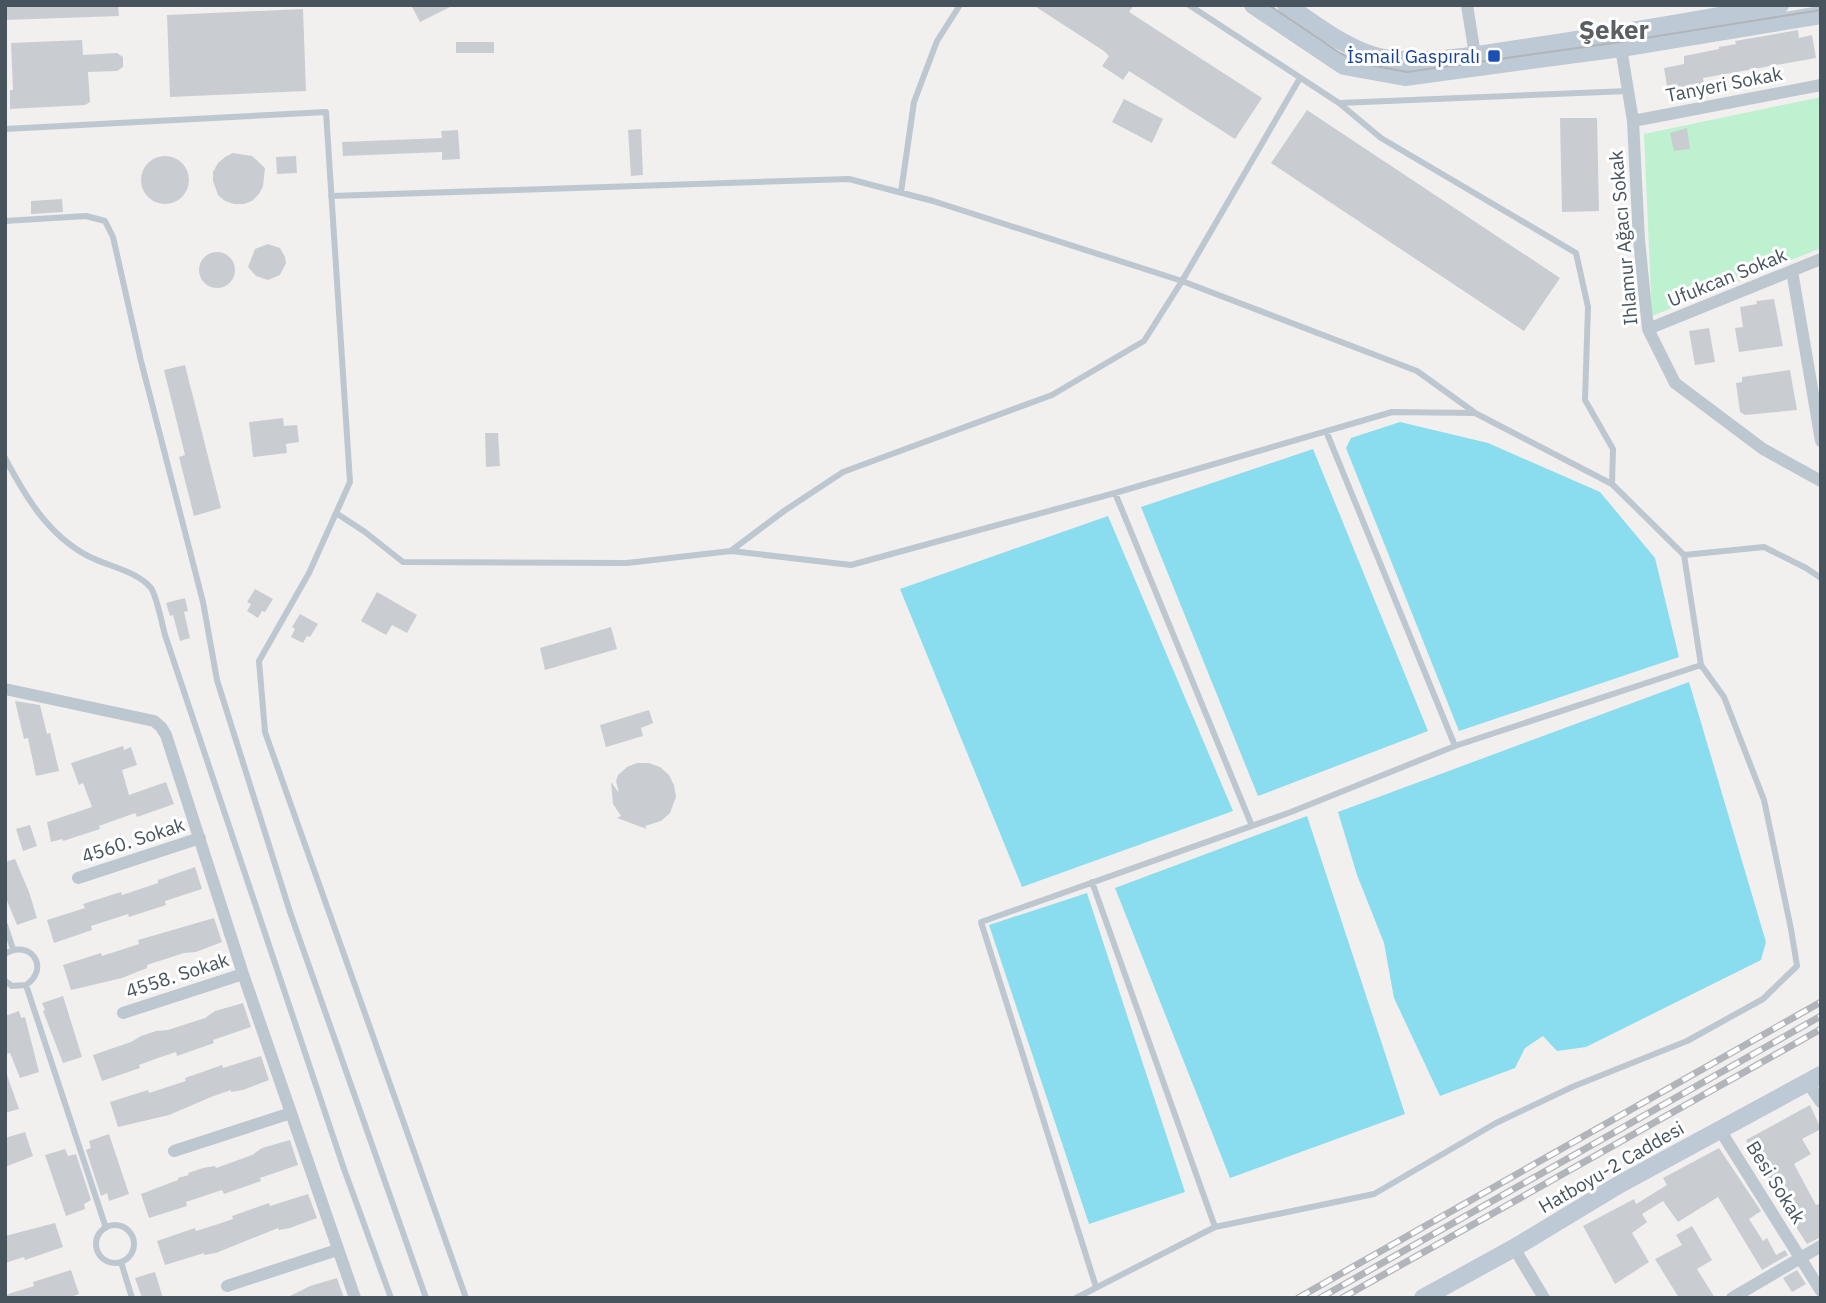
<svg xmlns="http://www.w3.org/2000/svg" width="1826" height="1303" font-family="'IBM Plex Sans',sans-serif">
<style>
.green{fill:#bdf1cf}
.water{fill:#89ddef}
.building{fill:#c9cdd2}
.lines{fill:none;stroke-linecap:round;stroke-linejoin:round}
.service{stroke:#bdc7cf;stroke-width:6}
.minor{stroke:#bdc7cf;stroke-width:12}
.secondary{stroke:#bdc9d4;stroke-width:18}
.tram{stroke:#b1b5ba;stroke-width:2}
.rail-casing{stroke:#b1b5ba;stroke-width:7}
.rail{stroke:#fff;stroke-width:4.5;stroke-dasharray:13;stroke-linecap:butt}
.transit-dot{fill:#1a4fb4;stroke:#fff;stroke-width:2.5}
.labels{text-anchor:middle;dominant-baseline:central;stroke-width:6;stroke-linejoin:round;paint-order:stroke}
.transit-label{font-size:19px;fill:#164399;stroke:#fff;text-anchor:end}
.street-label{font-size:19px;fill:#47545e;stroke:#fff}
.district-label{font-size:26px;font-weight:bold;fill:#5c6065;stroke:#fff}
</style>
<rect width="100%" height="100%" fill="#f2efef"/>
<path class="green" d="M1821,97V248L1652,316L1644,134Z"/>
<path class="water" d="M1400,422L1488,443L1600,492L1655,558L1679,657L1459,731L1346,448L1351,438Z
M1313,449L1428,731L1258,796L1141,507Z
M1108,516L1233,811L1022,887L900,589Z
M1689,682L1766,942L1761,960L1586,1047L1557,1051L1543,1036L1525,1048L1515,1068L1440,1096L1394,998L1384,943L1357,875L1338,812Z
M1307,816L1405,1114L1230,1178L1115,888Z
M1087,893L1185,1192L1089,1224L989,925Z"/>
<path class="building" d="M5,5H118L119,16L5,20Z
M411,5H454L420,22Z
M1033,5H1134L1129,12L1262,98L1235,139L1129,71L1123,80L1102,66L1109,56L1104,51Z
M303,9L306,91L170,97L167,15Z
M1798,30L1799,38L1812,35L1816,58L1703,78L1704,85L1668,92L1664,68L1684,64V56L1719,49V47L1736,44L1735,41Z
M82,40L83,55L117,53L123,57V67L117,71L88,72L90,102L85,105L10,109V90H13L11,43Z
M456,42H494V53H456Z
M1124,99L1163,119L1152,143L1112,122Z
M1307,110L1560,278L1524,331L1271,163Z
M1560,118H1597L1599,211L1562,212Z
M1687,128L1690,149L1674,151L1670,133Z
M641,129L643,175L631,176L628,130Z
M458,130L460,159L442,160V152L343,156L342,142L442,138L441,131Z
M233,153L252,156L265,168L263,186L259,194L252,201L244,204H234L225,201L218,195L213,181V172L218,163L225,157Z
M141 180a24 24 0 1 1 48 0a24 24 0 1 1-48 0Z
M296,156L297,173L277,174L276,157Z
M62,199L63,212L31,214V201Z
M268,244L280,248L285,257L286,263L280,275L268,280L256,276L248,267L255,249Z
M199 270a18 18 0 1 1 36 0a18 18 0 1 1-36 0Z
M1774,299L1783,346L1739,352L1735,328L1743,327L1740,307L1757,304L1756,301Z
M1709,328L1715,362L1695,365L1689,331Z
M185,365L221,508L194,516L179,457L185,455L164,370Z
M1790,370L1797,410L1745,415L1740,412L1736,383L1742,382V377Z
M283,418L284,426L297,425L299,442L286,444L287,453L253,457L249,422Z
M485,433H498L500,466L486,467Z
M255,589L273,599L265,612L262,611L258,618L247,611L251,604L247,602Z
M377,592L417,615L407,633L392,625L386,635L361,621Z
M185,598L188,611L184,612L190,638L180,641L173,615L170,616L166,603Z
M300,614L318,624L310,637L307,636L303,643L291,637L295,629L292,627Z
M611,627L617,649L545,670L540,648Z
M15,701L40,705L47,734L50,733L59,771L36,776L28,738L24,739Z
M649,710L653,723L641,728L643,736L606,747L600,725Z
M123,746L124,750L131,747L137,765L122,770L129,795L166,782L174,804L137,817L135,813L99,826L100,829L63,841L62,839L51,842L47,822L92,807L83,783L79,785L71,763Z
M637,763H649L660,767L669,775L674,785L676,797L670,813L661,821L645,826L647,829L617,818L621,816L613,804L611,782L619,793L616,781L618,775L627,767Z
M30,825L37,846L23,851L16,829Z
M15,859L29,892L37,918L17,925L5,896V862Z
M195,867L202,889L165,901L166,905L129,917L128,914L91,926L92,930L54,943L47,920L85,908L83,904L121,892L122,895L158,883V880Z
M214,918L222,942L196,952L184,953L147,965V968L122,978L71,990L63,965L101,953L102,956L139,944L138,940Z
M63,996L82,1057L63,1063L43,1011L45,1010L42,1003Z
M243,1003L251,1027L213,1040L214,1043L177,1056L176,1052L158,1058L139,1065L140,1068L102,1081L93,1055L131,1042L141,1036L156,1031L168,1030L205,1018L215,1011Z
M19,1011L21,1018L25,1017L39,1072L20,1078L10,1053L5,1054V1016Z
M261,1056L269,1080L243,1090L231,1092V1090L211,1097L169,1115L118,1127L110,1102L148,1090L149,1093L186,1081L185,1078L222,1065L223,1068Z
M5,1075H7L19,1109L5,1113Z
M1810,1105L1821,1129L1802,1139L1811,1154L1794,1164L1816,1205L1821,1203V1237L1807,1244L1778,1199L1746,1140Z
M25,1132L33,1156L5,1167V1138Z
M109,1134L129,1194L109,1201L107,1193L101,1196L86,1150L91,1148L89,1141Z
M290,1140L298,1165L260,1178L261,1181L224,1194L222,1190L186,1202L187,1206L149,1218L141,1194L178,1180V1178L189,1175L188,1173L203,1168L215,1166L216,1168L252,1155L262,1148Z
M1719,1148L1761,1211L1749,1219L1763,1241L1767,1238L1776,1255L1785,1250L1788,1255L1762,1270L1718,1197L1678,1222L1663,1201L1642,1214L1647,1222L1632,1233L1649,1262L1615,1284L1583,1226L1634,1199L1636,1204L1667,1185L1663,1178Z
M65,1149L68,1156L76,1154L91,1200L84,1204L85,1209L66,1216L45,1155Z
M308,1194L317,1218L290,1228L279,1230L278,1228L216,1253L204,1255V1253L165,1265L157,1241L195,1228L196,1231L215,1225L233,1219L232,1216L269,1203L270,1206Z
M55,1223L63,1247L25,1260L24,1257L5,1263V1236Z
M1692,1226L1712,1260L1697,1269L1715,1298H1679L1655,1259L1682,1245L1676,1235Z
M71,1270L79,1294L67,1298H5V1295L34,1286L33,1282Z
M1797,1270L1806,1284L1792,1292L1783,1278Z
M155,1272L163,1298H142L135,1278Z
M337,1278L344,1298H286L310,1286Z"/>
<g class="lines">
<path class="service" d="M1189,5L1339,103L1628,91
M1339,103L1381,138L1576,253L1588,307L1585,400L1613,449L1612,484
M5,129L326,112L350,482L309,573L259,661L265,732L466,1298
M901,192L914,102L937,41L960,5
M331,196L849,179L933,201L1182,281L1417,371L1474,412
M5,221L86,216L105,221L113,237L141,361L203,602L217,680L290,912L426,1298
M1326,431L1455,746
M5,458C25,496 48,535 88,556C107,566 137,571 151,588C157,597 162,624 165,635L344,1169L391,1298
M1115,493L1252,826
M336,513L365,532L403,562L627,563L731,551L851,565L1115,493L1392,412L1475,413L1612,484L1684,555L1701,665L1724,697L1764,800L1791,929L1797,966L1763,999L1687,1041L1572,1087L1496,1123L1374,1194L1215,1227
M732,550L784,511L843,472L1052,395L1144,341L1182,281L1300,78
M1684,555L1764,547L1806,568L1821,578
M5,925L13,949
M5,954C30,938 51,968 26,985L12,986L5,981
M26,985L106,1228
M96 1244a19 19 0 1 1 38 0a19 19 0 1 1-38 0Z
M121,1262L132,1298
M1096,1287L981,922L1291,812L1455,746L1701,665
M1076,1298L1215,1227L1092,882"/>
<path class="minor" d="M1467,5L1475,55
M1620,42L1633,121L1639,240L1648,329L1675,383L1763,449L1821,481
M1633,121L1821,85
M1792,271L1821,441
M1648,329L1821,259
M5,689L154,721L161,727L166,735L243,974L355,1298
M78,878L200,838
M123,1013L243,974
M1808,1083L1821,1102
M1720,1130L1821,1291
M174,1151L291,1113
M1514,1248L1544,1298
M227,1286L337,1250
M1732,1298L1821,1246"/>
<path class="secondary" d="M1253,5L1344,66L1405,77L1621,48L1821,15
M1286,5C1316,24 1345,49 1379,57C1421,66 1475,55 1517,49C1605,36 1693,21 1780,5
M1423,1298L1514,1248L1620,1184L1821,1075"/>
<path class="tram" d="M1269,5L1340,53L1360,63L1407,72L1620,42L1821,10"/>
<defs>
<path id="rail" d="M1298,1298L1821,1002
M1320,1298L1821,1016
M1342,1298L1821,1029"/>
</defs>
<use href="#rail" class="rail-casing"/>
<use href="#rail" class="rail"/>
</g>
<rect class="transit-dot" x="1487" y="49" width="14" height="14" rx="3.5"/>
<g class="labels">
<g class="transit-label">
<text x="1480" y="56">İsmail Gaspıralı</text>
</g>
<g class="street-label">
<text transform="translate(1724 84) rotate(-11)">Tanyeri Sokak</text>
<text transform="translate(1623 238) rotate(-95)">Ihlamur Ağacı Sokak</text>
<text transform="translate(1727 277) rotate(-22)">Ufukcan Sokak</text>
<text transform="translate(133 840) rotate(-18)">4560. Sokak</text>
<text transform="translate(177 975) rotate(-18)">4558. Sokak</text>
<text transform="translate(1611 1167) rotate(-30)">Hatboyu-2 Caddesi</text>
<text transform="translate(1776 1182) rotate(58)">Besi Sokak</text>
</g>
<g class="district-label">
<text x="1614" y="29">Şeker</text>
</g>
</g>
<rect width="1826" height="1303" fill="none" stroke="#47545e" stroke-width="14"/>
</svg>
